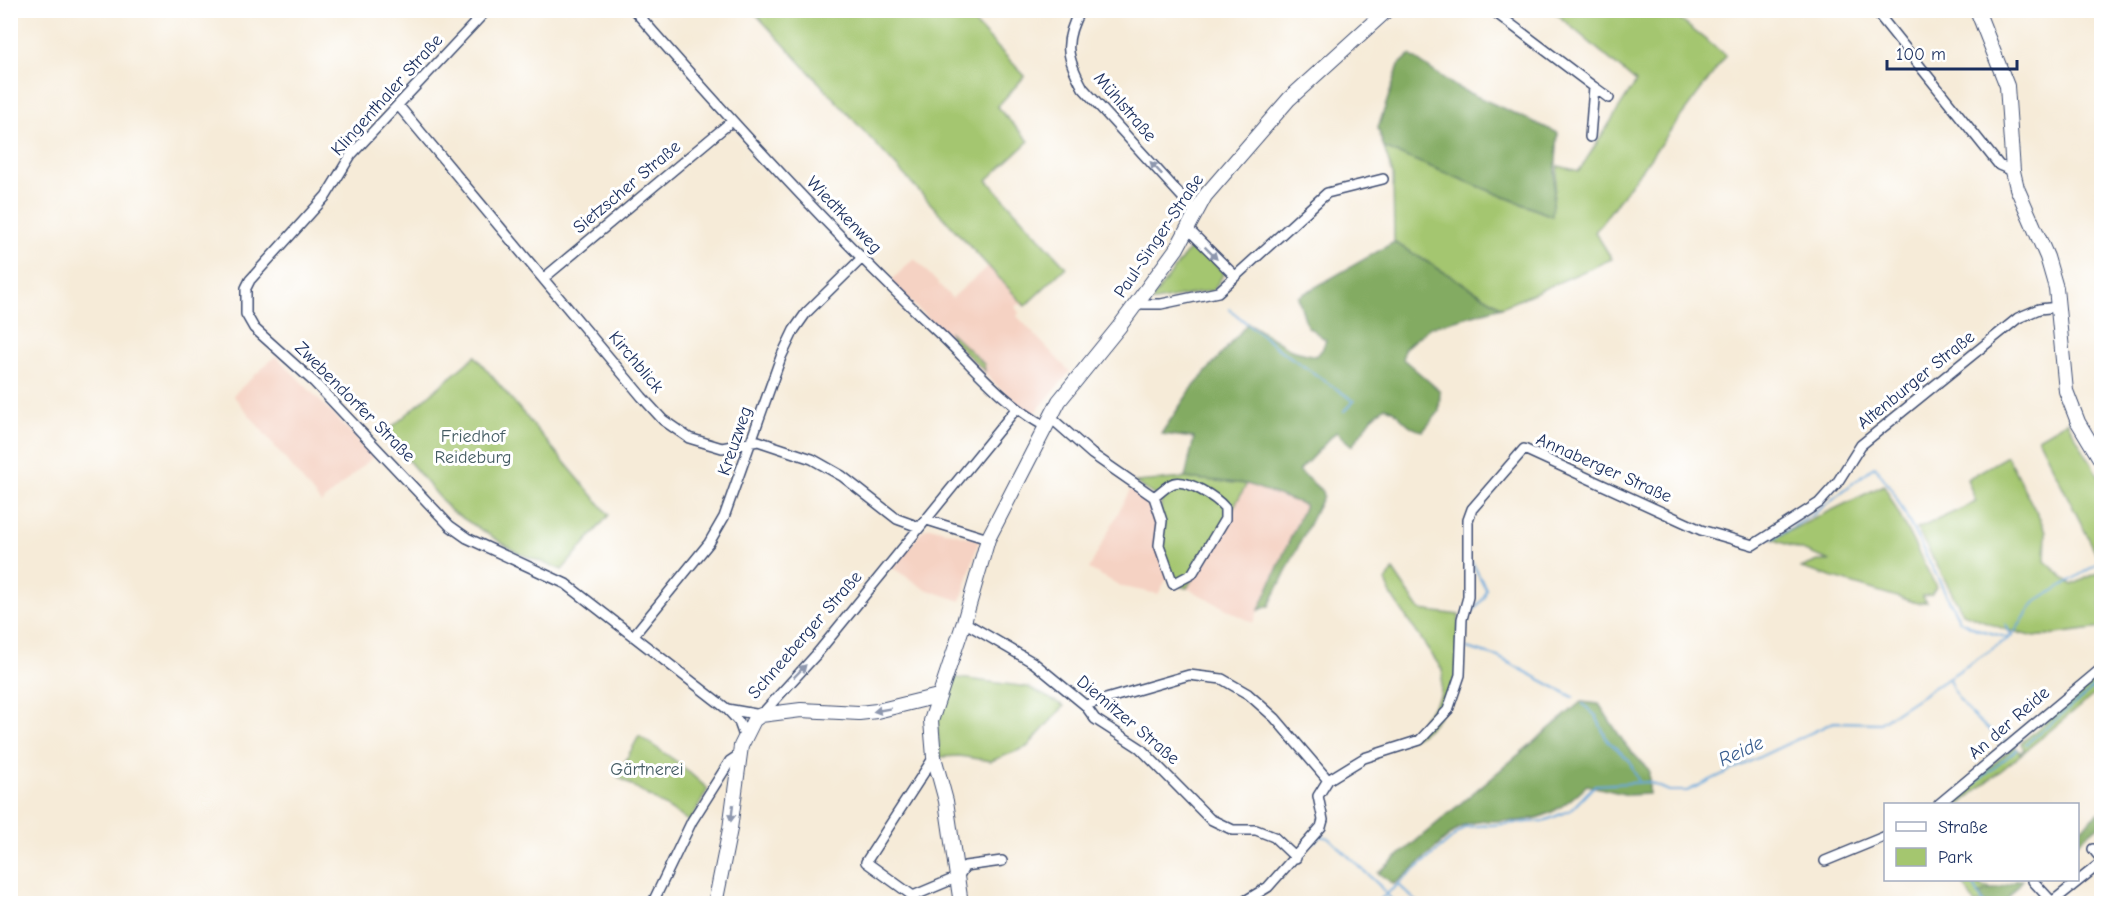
<svg xmlns="http://www.w3.org/2000/svg" width="2112" height="914" font-family="'Comic Neue',sans-serif">
<style>
.built{fill:#f5d2c3}
.green{fill:#a4c66f;stroke:#607a66;stroke-width:1.5}
.forest{fill:#83ab62;stroke:#4f6d60;stroke-width:1.5}
.lines{fill:none;stroke-linecap:round;stroke-linejoin:round}
.stream{stroke:#68a7db;stroke-width:2}
.street-casing{stroke:#3c4b70;stroke-width:12}
.secondary-casing{stroke:#3c4b70;stroke-width:16}
.street{stroke:#fff;stroke-width:9}
.secondary{stroke:#fff;stroke-width:14}
.oneway{fill:#8d97ae}
.labels{text-anchor:middle;dominant-baseline:central;stroke-width:6;stroke-linejoin:round;paint-order:stroke}
.street-label{font-size:18px;fill:#1b2f5e;stroke:#fff}
.park-label{font-size:18px;fill:#445c63;stroke:#fff}
.water-label{font-size:20px;font-style:italic;fill:#3a5f90;stroke:#fff}
</style>
<rect width="100%" height="100%" fill="#fff"/>
<filter id="ink" filterUnits="userSpaceOnUse"><feTurbulence type="fractalNoise" baseFrequency=".0167" numOctaves="2"/><feDisplacementMap in="SourceGraphic" scale="12" xChannelSelector="R" yChannelSelector="G"/><feConvolveMatrix kernelMatrix="1 2 1 2 8 2 1 2 1" color-interpolation-filters="sRGB"/></filter>
<filter id="wash" filterUnits="userSpaceOnUse"><feTurbulence type="fractalNoise" baseFrequency=".008" numOctaves="4" result="noise"/><feDisplacementMap in="SourceGraphic" scale="24" xChannelSelector="R" yChannelSelector="G"/><feGaussianBlur stdDeviation="1.35" result="paint"/><feColorMatrix in="noise" values="0 0 0 0 0 0 0 0 0 0 0 0 0 0 0 0 0 1.4 0 .05"/><feComposite in="paint" operator="in"/></filter>
<g filter="url(#wash)">
<rect width="100%" height="100%" fill="#f6ebd8"/>
<path class="built" d="M914,258L952,298L988,266L1025,306L1018,304L1015,307L1019,313L1017,316L1070,372L1035,413L1024,412L890,282Z
M276,356L374,456L321,503L233,395Z
M1247,484L1305,505L1253,623L1187,588Z
M1132,486L1163,505L1169,575L1158,594L1123,587L1089,569Z
M930,527L979,540L961,601L925,589L893,568L923,530Z"/>
<path class="green" d="M753,11H963L1025,76L997,107L1029,141L987,180L1066,267L1025,306Z
M1553,11H1669L1726,56L1595,232L1612,259L1502,307L1394,242L1393,175L1384,148L1551,216L1558,166L1579,171L1636,82Z
M1192,245H1195L1224,273L1214,290L1150,302Z
M950,332L984,364L985,371L950,338Z
M475,356L609,515L562,570L518,553L451,511L385,433Z
M2067,421L2101,481V563L2038,438Z
M2007,456L2046,531L2045,561L2072,585L2101,571V628L2034,637L2004,629L1963,613L1917,529L1976,502L1967,479Z
M1185,478L1247,484L1187,588L1173,584L1159,545L1161,500L1135,482Z
M1884,485L1936,587L1931,595L1922,596L1927,602L1917,603L1801,568L1818,561H1831L1772,539Z
M1393,570L1420,610L1459,615C1458,634 1461,658 1457,677C1450,702 1432,735 1406,740L1440,697L1443,671L1391,595L1386,581Z
M2101,676V689L1960,804H1944L2015,746L2020,753L2024,749L2021,743Z
M951,677L1028,687L1064,706L1027,747L991,761L959,756L940,757L937,724Z
M639,736L676,761L708,789L690,822L617,776Z
M1961,880H1976L1982,887L1992,889L1980,894L1985,903H1974Z"/>
<path class="forest" d="M1410,55L1458,88L1558,133L1552,216L1384,148L1378,128L1399,65Z
M1394,242L1502,307L1430,327L1404,349L1403,359L1440,391L1439,412L1423,431C1404,428 1399,409 1385,407L1372,418L1352,446L1336,432L1299,471L1322,491L1323,496L1269,606L1259,610L1305,505L1247,484L1185,478L1194,438L1161,434L1190,391L1248,323L1291,350L1315,356L1322,350L1326,340L1307,326L1298,297Z
M1581,702L1599,704L1627,747L1649,770V794L1628,795L1587,785C1565,806 1547,820 1515,821C1497,821 1482,819 1465,825C1449,831 1415,871 1394,884L1378,873Z
M2101,811V824L2078,843V831Z
M2016,880H2023L2004,903H1985L1980,894C1992,888 2006,888 2016,880Z"/>
<g class="lines">
<path class="stream" d="M1229,309L1280,350L1354,401L1344,411
M1772,539L1811,516L1875,466L1894,493L1960,621L1977,629L2009,638
M1467,618L1484,598L1486,589L1472,562
M2005,624L2012,636
M1467,648L1498,657L1573,697
M1949,679C1960,710 1983,725 2008,744
M1583,704L1596,716L1607,740L1629,760L1639,782
M2026,744L2102,681
M1950,804L2017,749
M1314,842L1320,836L1329,838L1379,885L1395,904
M1971,880L1984,904
M1399,885L1419,904
M1375,904L1465,827L1544,821L1571,810L1595,785L1649,782L1669,791H1687L1834,722L1880,723L2012,636L2034,603L2102,561"/>
</g>
</g>
<g filter="url(#ink)">
<g class="lines">
<defs>
<path id="street" d="M487,10L351,155L326,196L250,280L246,288V314L254,328L314,382L450,526L467,538L566,584L727,709L739,722L744,736
M634,10C733,123 834,235 943,337C975,368 1005,405 1045,426
M1080,10C1063,42 1066,57 1083,88L1195,211
M1492,10L1594,87L1590,137
M1875,10L1999,165L2013,171
M1594,87L1609,98
M398,105L642,397L663,420L689,438L722,448L758,441L812,459L842,476L897,519L919,527
M1188,229L1235,276
M544,278L732,121
M1139,300L1143,304H1161L1218,292L1327,193L1383,179
M1050,417L1092,454L1154,497L1162,521L1159,545L1173,584L1192,574L1225,519V508C1216,497 1187,479 1174,483C1167,485 1160,493 1154,497
M927,520L988,539
M964,622L1034,663L1085,705L1095,719L1140,748L1210,819L1233,830H1256L1274,837L1296,858
M634,635L709,543L724,517L781,357L794,330L806,313L862,258
M1085,705L1189,675L1222,679L1248,694L1275,718L1328,780
M727,709L761,715L815,656L1016,409
M934,757L866,862L913,896L958,877L965,866L1002,861
M1939,804L2102,668
M2093,849L2102,860
M1825,861L1886,836
M2033,881L2054,904
M2052,902L2097,866L2102,865
M652,904L692,821L730,761L739,755
M1240,904L1268,887L1321,827L1323,820L1318,796L1328,780L1364,758L1420,740L1448,710L1460,675L1462,619L1468,597V520L1472,509L1524,449L1701,530L1753,545L1819,503L1837,483L1861,445L2018,318L2039,309L2059,307"/>
<path id="secondary" d="M1977,10L2007,86L2013,171L2017,188L2047,257L2056,288L2066,391L2078,422L2102,462
M715,904L730,829L741,746L754,720L761,715L801,710L859,713L877,711L938,696
M961,904L946,801L934,757L931,721L964,622L988,539L1059,401L1119,327L1177,248L1205,196L1289,99L1387,10"/>
</defs>
<use href="#street" class="street-casing"/>
<use href="#secondary" class="secondary-casing"/>
<use href="#street" class="street"/>
<use href="#secondary" class="secondary"/>
</g>
<defs><path id="oneway-solid" d="M-6-.8H1V-3.2L6.5 0L1 3.2V.8H-6Z" transform="scale(1.5)"/></defs>
<g class="oneway">
<use href="#oneway-solid" transform="translate(1156 168) rotate(-133)"/>
<use href="#oneway-solid" transform="translate(1211 253) rotate(45)"/>
<use href="#oneway-solid" transform="translate(800 671) rotate(-46)"/>
<use href="#oneway-solid" transform="translate(882 710) rotate(170)"/>
<use href="#oneway-solid" transform="translate(732 813) rotate(97)"/>
</g>
</g>
<g class="labels">
<g class="street-label">
<text transform="translate(387 95) rotate(-48)">Klingenthaler Straße</text>
<text transform="translate(1125 107) rotate(49)">Mühlstraße</text>
<text transform="translate(627 187) rotate(-40)">Sietzscher Straße</text>
<text transform="translate(844 215) rotate(46)">Wiedtkenweg</text>
<text transform="translate(1159 236) rotate(-56)">Paul-Singer-Straße</text>
<text transform="translate(636 362) rotate(50)">Kirchblick</text>
<text transform="translate(1916 380) rotate(-39)">Altenburger Straße</text>
<text transform="translate(355 402) rotate(45)">Zwebendorfer Straße</text>
<text transform="translate(735 441) rotate(-71)">Kreuzweg</text>
<text transform="translate(1604 468) rotate(24)">Annaberger Straße</text>
<text transform="translate(805 635) rotate(-49)">Schneeberger Straße</text>
<text transform="translate(1128 720) rotate(40)">Diemitzer Straße</text>
<text transform="translate(2009 723) rotate(-41)">An der Reide</text>
</g>
<g class="park-label">
<text x="473" y="436">Friedhof<tspan x="473" dy="21">Reideburg</tspan></text>
<text x="647" y="769">Gärtnerei</text>
</g>
<g class="water-label">
<text transform="translate(1741 751) rotate(-25)">Reide</text>
</g>
</g>
<rect width="2112" height="914" fill="none" stroke="#fff" stroke-width="36"/>
<rect x="1884" y="803" width="195" height="78" fill="#ffffff" stroke="#a4acbf" stroke-width="1.5"/>
<rect x="1896" y="822" width="30" height="9" fill="#ffffff" stroke="#a4acbf" stroke-width="1.5"/>
<text x="1938" y="833" font-size="18" fill="#1b2f5e">Straße</text>
<rect x="1896" y="848" width="30" height="18" fill="#a4c66f" stroke="#a4acbf" stroke-width="1.5"/>
<text x="1938" y="863" font-size="18" fill="#1b2f5e">Park</text>
<path d="M1887 60v9h130v-9" fill="none" stroke="#1b2f5e" stroke-width="3"/>
<text x="1896" y="60" font-size="18" fill="#1b2f5e" stroke="#ffffff" stroke-width="4.5" paint-order="stroke">100 m</text>
</svg>
